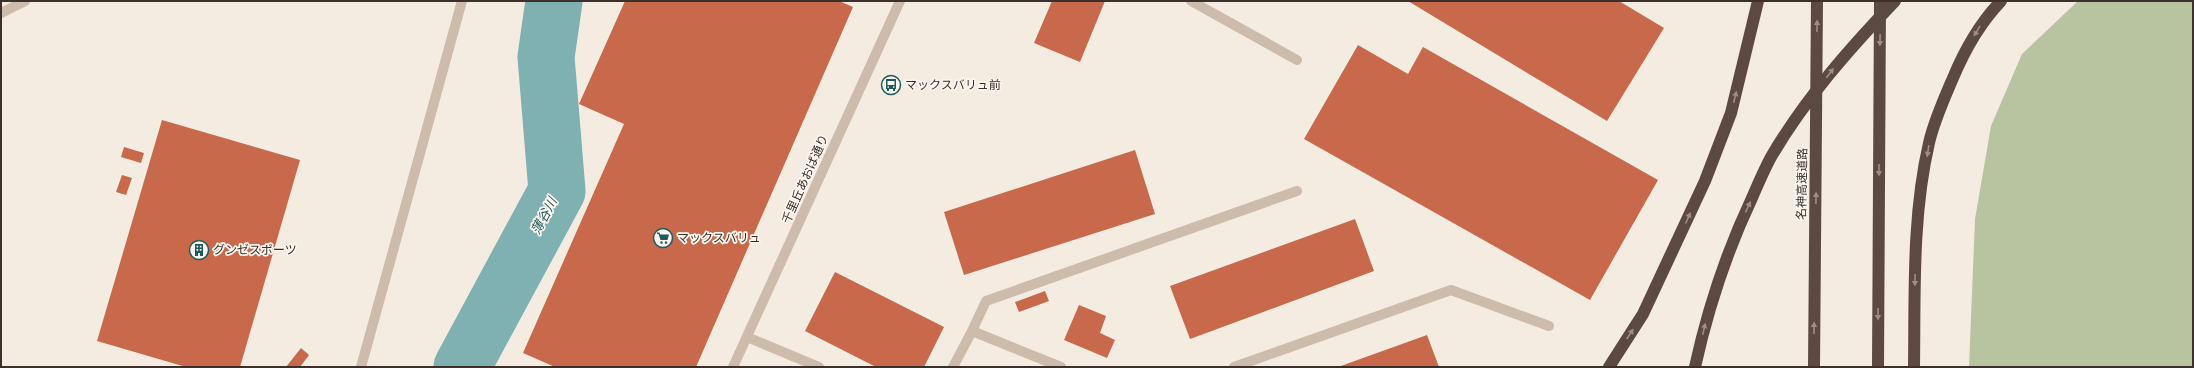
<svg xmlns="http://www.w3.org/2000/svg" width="2194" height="368" font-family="'Public Sans','Noto Sans JP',sans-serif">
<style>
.green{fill:#b8c4a0}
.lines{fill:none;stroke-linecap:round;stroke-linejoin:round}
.river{stroke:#7fb0b2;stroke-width:57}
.building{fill:#c8694b}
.minor{stroke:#cdbbac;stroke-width:10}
.highway{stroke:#5c4a42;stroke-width:12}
.highway-bridge{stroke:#5c4a42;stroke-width:12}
.oneway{fill:#9c8e87}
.labels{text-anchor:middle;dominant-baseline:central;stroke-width:3.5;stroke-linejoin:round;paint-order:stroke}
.poi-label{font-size:12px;fill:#3b302b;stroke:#fbf5ee;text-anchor:start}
.street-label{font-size:12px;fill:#3b302b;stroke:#fbf5ee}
.water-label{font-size:13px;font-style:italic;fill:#1f5a5e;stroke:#fbf5ee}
</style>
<rect width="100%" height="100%" fill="#f4ebe1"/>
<path class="green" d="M2078,1H2193V367H1969L1975,219L1991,126L2022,54Z"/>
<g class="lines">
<path class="river" d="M462,367L557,191L546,57L554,1"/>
</g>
<path class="building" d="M625,1H839L853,7L696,367H555L523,353L624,124L579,104Z
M1052,1H1105L1080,62L1034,43Z
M1408,1H1619L1664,28L1607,121Z
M1358,45L1408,74L1423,47L1658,180L1590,300L1304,139Z
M162,120L300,160L240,367H186L97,341Z
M124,147L144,153L141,163L121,157Z
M1135,150L1155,214L964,275L944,212Z
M122,175L132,178L126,195L116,192Z
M1355,219L1374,271L1190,339L1170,286Z
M835,272L944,327L924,367H876L805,331Z
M1045,291L1049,301L1019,312L1015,302Z
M1079,305L1106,316L1100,333L1115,340L1107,358L1064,340Z
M1427,335L1439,367H1338Z
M301,348L309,355L300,367H286Z"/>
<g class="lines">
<path class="minor" d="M1191,1L1297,60
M1,13L25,1
M972,331L986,301L1297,191
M747,337L819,367
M361,367L462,1
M733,367L900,1
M953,367L972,331L1061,367
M1234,367L1451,290L1549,326"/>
<path class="highway" d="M1609,367L1643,314L1705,181L1731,113L1758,1
M1814,367L1817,1
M1878,367L1880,1
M1914,367C1915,293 1912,216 1929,143C1934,121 1944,99 1953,78C1965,49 1979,24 2001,1"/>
<path class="highway-bridge" d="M1695,367C1708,308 1726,253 1752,198C1758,184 1764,170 1771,157C1805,99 1849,49 1895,1"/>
</g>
<defs><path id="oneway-solid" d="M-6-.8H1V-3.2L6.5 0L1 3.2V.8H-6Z"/></defs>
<g class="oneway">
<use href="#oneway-solid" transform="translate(1817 26) rotate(-89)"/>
<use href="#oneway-solid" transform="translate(1977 31) rotate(121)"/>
<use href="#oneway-solid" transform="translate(1880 40) rotate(91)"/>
<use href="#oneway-solid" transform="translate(1830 73) rotate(-53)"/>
<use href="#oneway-solid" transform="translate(1735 97) rotate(-76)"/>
<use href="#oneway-solid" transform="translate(1928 151) rotate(99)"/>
<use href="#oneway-solid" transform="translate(1879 170) rotate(90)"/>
<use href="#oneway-solid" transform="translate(1816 198) rotate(-89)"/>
<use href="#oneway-solid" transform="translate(1748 207) rotate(-65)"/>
<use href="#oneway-solid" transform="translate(1688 218) rotate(-66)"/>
<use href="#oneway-solid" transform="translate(1915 280) rotate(91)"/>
<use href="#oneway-solid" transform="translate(1878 314) rotate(90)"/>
<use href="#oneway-solid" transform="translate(1814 328) rotate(-89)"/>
<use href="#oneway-solid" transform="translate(1704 329) rotate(-78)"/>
<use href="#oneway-solid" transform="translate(1630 334) rotate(-57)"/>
</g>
<defs>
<symbol id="bus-ring" viewBox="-11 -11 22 22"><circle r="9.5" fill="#fbf5ee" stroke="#1f5a5e" stroke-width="1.5"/><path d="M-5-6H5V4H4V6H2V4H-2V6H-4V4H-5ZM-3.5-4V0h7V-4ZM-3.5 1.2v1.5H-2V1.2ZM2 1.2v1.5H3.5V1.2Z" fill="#1f5a5e"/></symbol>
<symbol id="supermarket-ring" viewBox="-11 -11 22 22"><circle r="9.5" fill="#fbf5ee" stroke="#1f5a5e" stroke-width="1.5"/><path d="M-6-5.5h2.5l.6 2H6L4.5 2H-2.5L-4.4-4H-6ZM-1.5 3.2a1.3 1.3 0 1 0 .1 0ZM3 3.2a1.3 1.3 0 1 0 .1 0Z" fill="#1f5a5e"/></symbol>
<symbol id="building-ring" viewBox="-11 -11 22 22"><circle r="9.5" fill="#fbf5ee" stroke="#1f5a5e" stroke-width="1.5"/><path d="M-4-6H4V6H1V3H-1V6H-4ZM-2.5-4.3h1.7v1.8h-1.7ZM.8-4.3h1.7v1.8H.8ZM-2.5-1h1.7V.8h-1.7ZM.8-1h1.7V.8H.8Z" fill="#1f5a5e"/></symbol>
</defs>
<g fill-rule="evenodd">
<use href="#bus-ring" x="880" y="74" width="22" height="22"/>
<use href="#supermarket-ring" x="652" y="227" width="22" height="22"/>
<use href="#building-ring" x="188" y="239" width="22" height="22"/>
</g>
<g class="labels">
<g class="poi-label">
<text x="905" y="85">マックスバリュ前</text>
<text x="677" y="238">マックスバリュ</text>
<text x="213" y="250">グンゼスポーツ</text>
</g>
<g class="street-label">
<text transform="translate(805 179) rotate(-66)">千里丘あおば通り</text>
<text transform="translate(1802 184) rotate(-89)">名神高速道路</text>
</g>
<g class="water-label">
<text transform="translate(544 216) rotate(-62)">薄谷川</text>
</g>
</g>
<rect width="2194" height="368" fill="none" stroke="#3b302b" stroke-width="4"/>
</svg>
